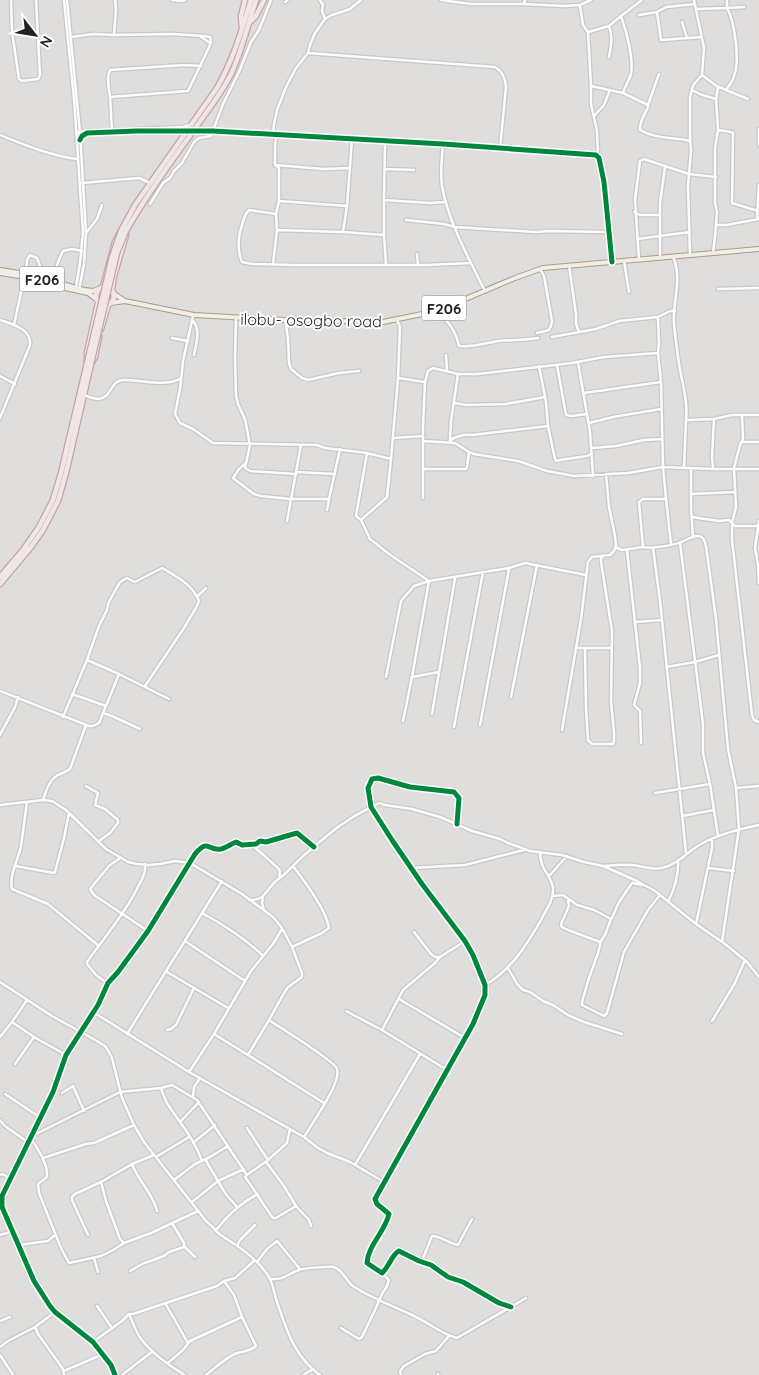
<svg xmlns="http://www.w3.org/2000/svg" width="759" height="1375" font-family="Quicksand,sans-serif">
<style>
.residential{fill:#dfdedc}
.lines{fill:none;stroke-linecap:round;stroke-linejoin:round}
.minor-casing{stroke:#c9c8c7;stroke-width:5}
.primary-casing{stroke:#a79c86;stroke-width:6}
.trunk-casing{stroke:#c6a1ad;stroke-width:7}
.minor{stroke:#fdfcfc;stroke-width:2.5}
.primary{stroke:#f3ede7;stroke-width:4}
.trunk{stroke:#f0e7e4;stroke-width:4.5}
.trunk-bridge-casing{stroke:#c6a1ad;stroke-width:7;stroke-linecap:butt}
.trunk-bridge{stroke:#f0e7e4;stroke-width:4.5}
.cycleway-casing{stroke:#fff;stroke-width:8}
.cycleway{stroke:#00873e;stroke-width:5}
.labels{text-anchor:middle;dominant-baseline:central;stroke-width:4;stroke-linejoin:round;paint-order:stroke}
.shield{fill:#fff;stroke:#646464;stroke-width:1}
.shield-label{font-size:15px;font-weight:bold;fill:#222}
.street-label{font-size:16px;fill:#222;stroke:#fff}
</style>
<rect width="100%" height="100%" fill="#f0eeeb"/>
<path class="residential" d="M0,0H759V1375H0Z"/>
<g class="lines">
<defs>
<path id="minor" d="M11,0L12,32L19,79L22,81L38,79L40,75L36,0
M64,0L74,99L83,232L80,263L76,287
M67,0L80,132L86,233L84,264L79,290
M172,0L182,1L185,0
M320,0L323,5L322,11L325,19
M441,0L471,4H524L525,0
M694,0L704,48L702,75L718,87L716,99L718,130L715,148V203L717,212L715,237L713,253
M727,0V8L744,7
M285,2L288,0
M524,4L564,6L580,5L591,0
M580,6L583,25L588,32L609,26L621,16
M696,9L727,8C735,22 740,62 734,76C733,81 729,86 726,90L719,87
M657,12L661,40L702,37
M639,15L657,12L666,7L695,4
M682,22L687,38
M588,32L591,86V104L597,131L598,156
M114,35L116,9L115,0
M200,36L210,43
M71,37L93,34L114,35L172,34L205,36L210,37L211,43L188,91L110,97
M308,53L495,67C503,72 505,78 506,87L500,148
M609,57C611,46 613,37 609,26
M591,86L623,93L648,105V107C645,114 639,122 640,130C655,139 673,137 690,141
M692,89L694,84L702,75
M726,90L748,99
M623,93C625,87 629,80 631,74C634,59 626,30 621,16L642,0
M648,105L659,74
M594,116L604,105L610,90
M112,129C111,119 111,108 110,97C109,88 106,78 110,70L184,65L201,66
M759,129V145
M196,130L443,144L596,155L599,158L604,182L612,262
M718,130L731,132L733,133L732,203L758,211
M78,132L183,127L190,125
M273,134L274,124L277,110L286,87L296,68L308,53L310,45L315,33L325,19L332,15L350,9L361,0
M0,135C25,145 51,156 77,159
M352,139L347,206L343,232L384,235
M80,140L82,136L87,133L137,131L188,130
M385,141L384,200V235L386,265
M443,144C442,158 440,172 442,186C448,221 469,259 485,291
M275,165V147L276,135
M385,169L414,170
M82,183L139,178L150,183
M384,200L430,203L446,202
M279,201L347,206
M150,204L163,183L170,178L174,171L182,163L194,142L199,138L211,136L223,104L239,72L251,42L259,30L271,0
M634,212L640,215H659
M276,214L249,210C244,215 244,219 242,225C238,237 237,250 242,262L252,264L295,265H427L471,263
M757,218L759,185
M406,220L444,224L455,227L536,232L549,231L608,232
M716,225H726L759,219
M277,230L276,214L279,201V168L275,165L324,169L350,168
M86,233L97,219L102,205
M637,239L690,232
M417,254L418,265
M690,255L688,186L691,151L690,137V97L692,90L702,95L716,99
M673,256C683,282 672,300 674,325C676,340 677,354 680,369C683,386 688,403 686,420L714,419L732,415H759
M660,257V203L665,167
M639,260L635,200L640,161L644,159L689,174L716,177
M624,261L629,292
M273,264L277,230L343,232
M569,265L576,314V324L579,332
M26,274L27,260L30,255L37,258L40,266
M53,281L58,262L63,251L72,249L82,251
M718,289L759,288
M437,311C449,323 455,329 459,346C472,348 485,343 498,341C512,340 525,340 538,338
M193,316L183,361L180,389L175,414L180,423L193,429L213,443L317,445L325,448L367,453L391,459L398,378L400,327L397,320
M236,318L235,358L236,396L238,404L245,419L250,445L245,468L250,471L296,474
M0,320C12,324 32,329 30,345L0,418
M285,320L288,338L289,363L291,369L302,378L308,380L339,373L359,371
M193,321C201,329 196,345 194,355
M14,325L23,283L25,277
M537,333L549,330L551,326L552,321L544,276L540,269
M552,337L596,329L619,321L658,317
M172,338L188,341
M658,353L659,344L658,317L670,311H675
M446,355L447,371
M578,362L590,432L593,476
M557,365L566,415L571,416L587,414
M539,366L546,402L548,426L555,459L556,461L560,460L587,456L592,453
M0,376L15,384
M398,378L425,382L428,371L433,368L458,374H477L572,363L604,357L658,353L661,382L663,467L666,499H643L639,502L643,547L622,550L615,547
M584,393L661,382
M84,395C89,397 94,399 99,399C112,397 110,381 123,380C139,379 167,388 181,378
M454,403L467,405L506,404L545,397
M742,415L743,439L740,445L734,468L736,507L732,523V540L752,715L754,720L759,722
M589,423L613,417L661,409
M393,438L423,436
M450,440L451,421L458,374
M423,441L455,443L469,452L474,454L518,461L547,471L574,476L628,473L663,467L713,469H759
M450,441C455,436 466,434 472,435L548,426
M743,442H759
M592,448L616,446L644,440L662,439
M367,453L356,516L361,520L370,539L389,554L429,581
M246,463L239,469L233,478L254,494L261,496L291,499H329L340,449
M684,468L686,420
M424,469H466L467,467L469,452
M713,469L712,456L714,419
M296,472L335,474
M692,494L735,492
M423,498V426L425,382
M666,499L671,544
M327,510L329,499
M692,517L719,521L729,520L735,526H758
M361,520L387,497L391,459
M287,521L301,445
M759,521L755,548L758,565L759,583
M693,537C702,534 704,538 706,546L716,619L728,749L736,788L739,829L722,942
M680,543L703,724V753L710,784L718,836
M643,547C650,549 675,545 681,542C685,541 689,538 693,537L691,509V468
M653,548L660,601L686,853
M627,550L640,668V683L634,705L640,711L641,743
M197,597L206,588
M635,622L662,620
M576,648H611
M585,649L586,709L588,740L592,744H613L614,741V733L611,701L612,631L601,562V558L603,556
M87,660L119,674
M666,667L695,662L719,655
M386,677L401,601L414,586L429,581L509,568L525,563L586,575
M412,677L439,672
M0,691L89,726H93L99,723L119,674L169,699
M72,694L106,706
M511,697L537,565
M103,713L112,716L140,729
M432,714L455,578
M63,717L87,660L99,626L107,610L108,604L111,598L120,582L127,578L135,582L162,568C177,577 192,584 199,601L196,608L184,628L145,686
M403,721L412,677L429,581
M480,725L509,569
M454,727L483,572
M562,730L581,619L588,562L592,557L610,555L614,551L616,546L615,536L609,507L606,474
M0,735L15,707L18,697
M86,786L98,793L95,805L105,809L118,820V823L110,833L99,841
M736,788L759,786
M655,793L710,784
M43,800C46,791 49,780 58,775C62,773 66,772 70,769L86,725
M27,802C25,817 23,832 21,846C18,861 9,874 12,889L48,904L99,946
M0,805L43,800L52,801L66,810L106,849L128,862L137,864L149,865L160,864L175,861L190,863L242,894L273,917L282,928L292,947L322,933L329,928C326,909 304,881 293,866
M682,816L714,810
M457,824L459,798L454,792L410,787L378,778L372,779L368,788L371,807L392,840L422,884L465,941L473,955L485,985V995L473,1024L375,1199L377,1204L389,1214C385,1232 368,1245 367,1263L382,1273C389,1267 392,1254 399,1251L419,1261L431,1265L448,1277L463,1282L499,1303L511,1307
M252,845L278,868L280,871L279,879
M120,858L109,866L90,889L94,895L148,931
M15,866L54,873L55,872L64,838L69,813
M605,866C614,865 623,864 632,865C642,866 652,870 662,868C677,865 688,851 701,844C719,834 739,829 759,825
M412,868L465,865L524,850
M708,868L734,871
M549,876L567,856
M263,896L262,903L264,910
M552,896L563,895L577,905L594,910L611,919L612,918L619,902L632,883L642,885
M249,900C265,901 266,890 276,881C283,876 287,872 293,866C303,855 316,845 328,835C344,821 360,813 379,803L385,805L412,809L440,817L472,831L500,839L508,843L530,851L562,855L584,862L603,866L637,881L655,891L696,924L725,944L747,962L759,977
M568,901L569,906L561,924L562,927L568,930L600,942
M668,902C675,888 679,875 678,860
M202,913C224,925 246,939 263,956
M611,919L605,935L601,941L598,953L588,981L582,1002V1005L604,1016L607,1013L624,952L648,910L660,895
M696,924L712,848V840
M414,932L431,954L435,957H440L465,941
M185,941L245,981
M508,968L517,984L523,990L530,992L543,1001L553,1005L568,1015L584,1022L622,1034
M167,972L228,1008
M0,982L52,1016L97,1041L105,1046L109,1052L112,1058L122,1098L134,1125L144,1142L206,1221C210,1224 214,1228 217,1232C223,1237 230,1241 236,1245C249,1254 261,1264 269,1277C273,1284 274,1292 276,1299C286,1328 294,1357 320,1375
M107,983L96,975L87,964V962C104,938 123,916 137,889C141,881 146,874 145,864
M485,985C511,970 526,946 541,920C546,910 554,900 553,888C552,880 547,874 543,867C541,862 540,857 540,852
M399,999L465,1038
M27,1000L12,1022L34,1037L66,1055
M346,1011L382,1030L447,1070
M93,1012L189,1072L304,1137L318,1148L327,1153L350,1162L384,1182
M269,1020L284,993L288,987L302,977V973L292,947
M712,1021L735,983L745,960
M167,1030L171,1029L176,1025L194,988
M382,1030L403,990L435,963L440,957
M127,1034L222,881
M214,1034L248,1055
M0,1037L12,1022
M15,1064L34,1037
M189,1072L214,1034L251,971L273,944L282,929
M161,1088C165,1103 172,1110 180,1122C189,1134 197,1147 202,1161
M62,1093L73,1086L84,1111
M5,1094L41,1118
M193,1097L194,1087L200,1078
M0,1120L5,1126L29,1143
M180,1122L199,1102
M247,1128L268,1160
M34,1135L120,1092L161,1088L172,1085L197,1100L247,1175L268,1160L287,1143L290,1129
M304,1137C311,1125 342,1082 337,1069C335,1061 279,1027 269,1020L248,1055L324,1103
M31,1138C38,1150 48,1163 47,1177L38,1184L39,1193L61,1248L69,1263L101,1256L113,1250L124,1243L151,1233L198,1211
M193,1143L215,1125
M156,1157L189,1137
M43,1158L86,1144L94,1143L134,1125
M205,1159L225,1193L237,1207
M266,1162L284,1186L296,1206L309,1220L311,1226
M132,1164C138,1181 153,1193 157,1211
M355,1165L420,1054
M0,1175L3,1174L10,1179
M247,1175L245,1177C255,1190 263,1205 273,1218H276L296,1206
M174,1180L195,1164L210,1157L228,1146
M101,1182L106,1201L120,1239L124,1243
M192,1202L218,1181L244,1169
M216,1230C228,1215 240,1203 258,1194
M0,1235L13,1231
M88,1235L72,1200V1197L75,1194L101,1182L132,1164L154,1155
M19,1245L48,1241L55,1235
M184,1246L195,1257
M237,1246L240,1240L255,1225
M94,1258L98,1272
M422,1261L432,1236C442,1236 449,1244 458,1245L472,1219
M257,1262L267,1249L277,1241L300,1269
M130,1271L142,1264L164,1256L169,1252L184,1247V1243L172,1223
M271,1279C285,1280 287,1274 299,1270C303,1268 331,1266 334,1267C343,1270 346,1281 353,1286C371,1298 393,1306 412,1315C428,1322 441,1334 457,1338L526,1298
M165,1303L188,1343
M97,1306L112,1328
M129,1314C132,1321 135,1329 139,1336C149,1351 169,1366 185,1375
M0,1321L10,1317
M35,1327L38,1334L63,1369L64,1375
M341,1328L359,1339L362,1337L375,1310L382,1294L387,1286L389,1280L382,1273
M93,1342L122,1321L129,1314H133L217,1286L224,1281L235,1278L255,1260
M0,1347L8,1341L35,1327L55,1312
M0,1355L13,1375
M168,1363L183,1350L190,1341L242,1317
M64,1371L103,1354
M115,1375L111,1365L93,1342L55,1312L50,1306L34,1281L2,1207V1196L53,1092L66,1055L98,1005L108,983L118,972L148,931L195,854C209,838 207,851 221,849C226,848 231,844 236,842L242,845L256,844L260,841L266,842L297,833L314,847
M122,1375L153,1351
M206,1375C216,1367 225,1358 237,1353C244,1351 251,1351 256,1346L242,1317L234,1295L224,1281
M303,1375L313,1369
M401,1375L400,1371L404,1366L425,1354L436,1351L449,1336
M438,1375V1374"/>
<path id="primary" d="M0,270L26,274L84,290L93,291L99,289
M0,273L25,277L51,285L88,293L96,299
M114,294L125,301L194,315L285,320L383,322L437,311L515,278L543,268L759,249
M111,303L125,301"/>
<path id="trunk" d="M249,23L256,16L264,0
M242,28L241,16L245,0
M96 296a9 9 0 1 1 18 0a9 9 0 1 1-18 0Z
M103,287L115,242L135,205L217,88C234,58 241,32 251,0
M112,289L114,276L126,235V231C146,196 170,163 194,130C207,111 222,93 232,72C242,50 248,24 256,0
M101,329L108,305
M0,577L23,550L39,527L53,500L61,473L87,363V353L98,303
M0,584L31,547L43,530L58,501L66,473L91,364L95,357L99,337"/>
</defs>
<use href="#minor" class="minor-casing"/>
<use href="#primary" class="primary-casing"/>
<use href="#trunk" class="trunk-casing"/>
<use href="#minor" class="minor"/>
<use href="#primary" class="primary"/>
<use href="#trunk" class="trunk"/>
<defs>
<path id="trunk-bridge" d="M87,363L112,257L121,231
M91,364L117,253L126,231"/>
</defs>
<use href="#trunk-bridge" class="trunk-bridge-casing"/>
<use href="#trunk-bridge" class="trunk-bridge"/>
<defs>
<path id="cycleway" d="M80,140L82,136L87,133L137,131H213L443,144L596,155L599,158L604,182L612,262
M457,824L459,798L454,792L410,787L378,778L372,779L368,788L371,807L392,840L422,884L465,941L473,955L485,985V995L473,1024L375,1199L377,1204L389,1214C385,1232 368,1245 367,1263L382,1273C389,1267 392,1254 399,1251L419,1261L431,1265L448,1277L463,1282L499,1303L511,1307
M115,1375L111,1365L93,1342L55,1312L50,1306L34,1281L2,1207V1196L53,1092L66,1055L98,1005L108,983L118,972L148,931L195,854C209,838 207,851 221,849C226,848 231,844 236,842L242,845L256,844L260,841L266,842L297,833L314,847"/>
</defs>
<use href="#cycleway" class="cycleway-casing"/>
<use href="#cycleway" class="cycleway"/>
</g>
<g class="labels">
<g class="shield">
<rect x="19.5" y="266.5" width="45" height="25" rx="4"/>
<rect x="421.5" y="295.5" width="45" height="25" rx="4"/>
</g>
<g class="shield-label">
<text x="42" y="279">F206</text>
<text x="444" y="308">F206</text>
</g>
<g class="street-label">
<text transform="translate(311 320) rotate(1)">ilobu- osogbo road</text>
</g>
</g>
<g transform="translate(35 35) rotate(121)" stroke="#ffffff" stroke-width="4" paint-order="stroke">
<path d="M0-4L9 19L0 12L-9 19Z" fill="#222222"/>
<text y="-8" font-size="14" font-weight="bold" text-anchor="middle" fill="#222222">N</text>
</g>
</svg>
